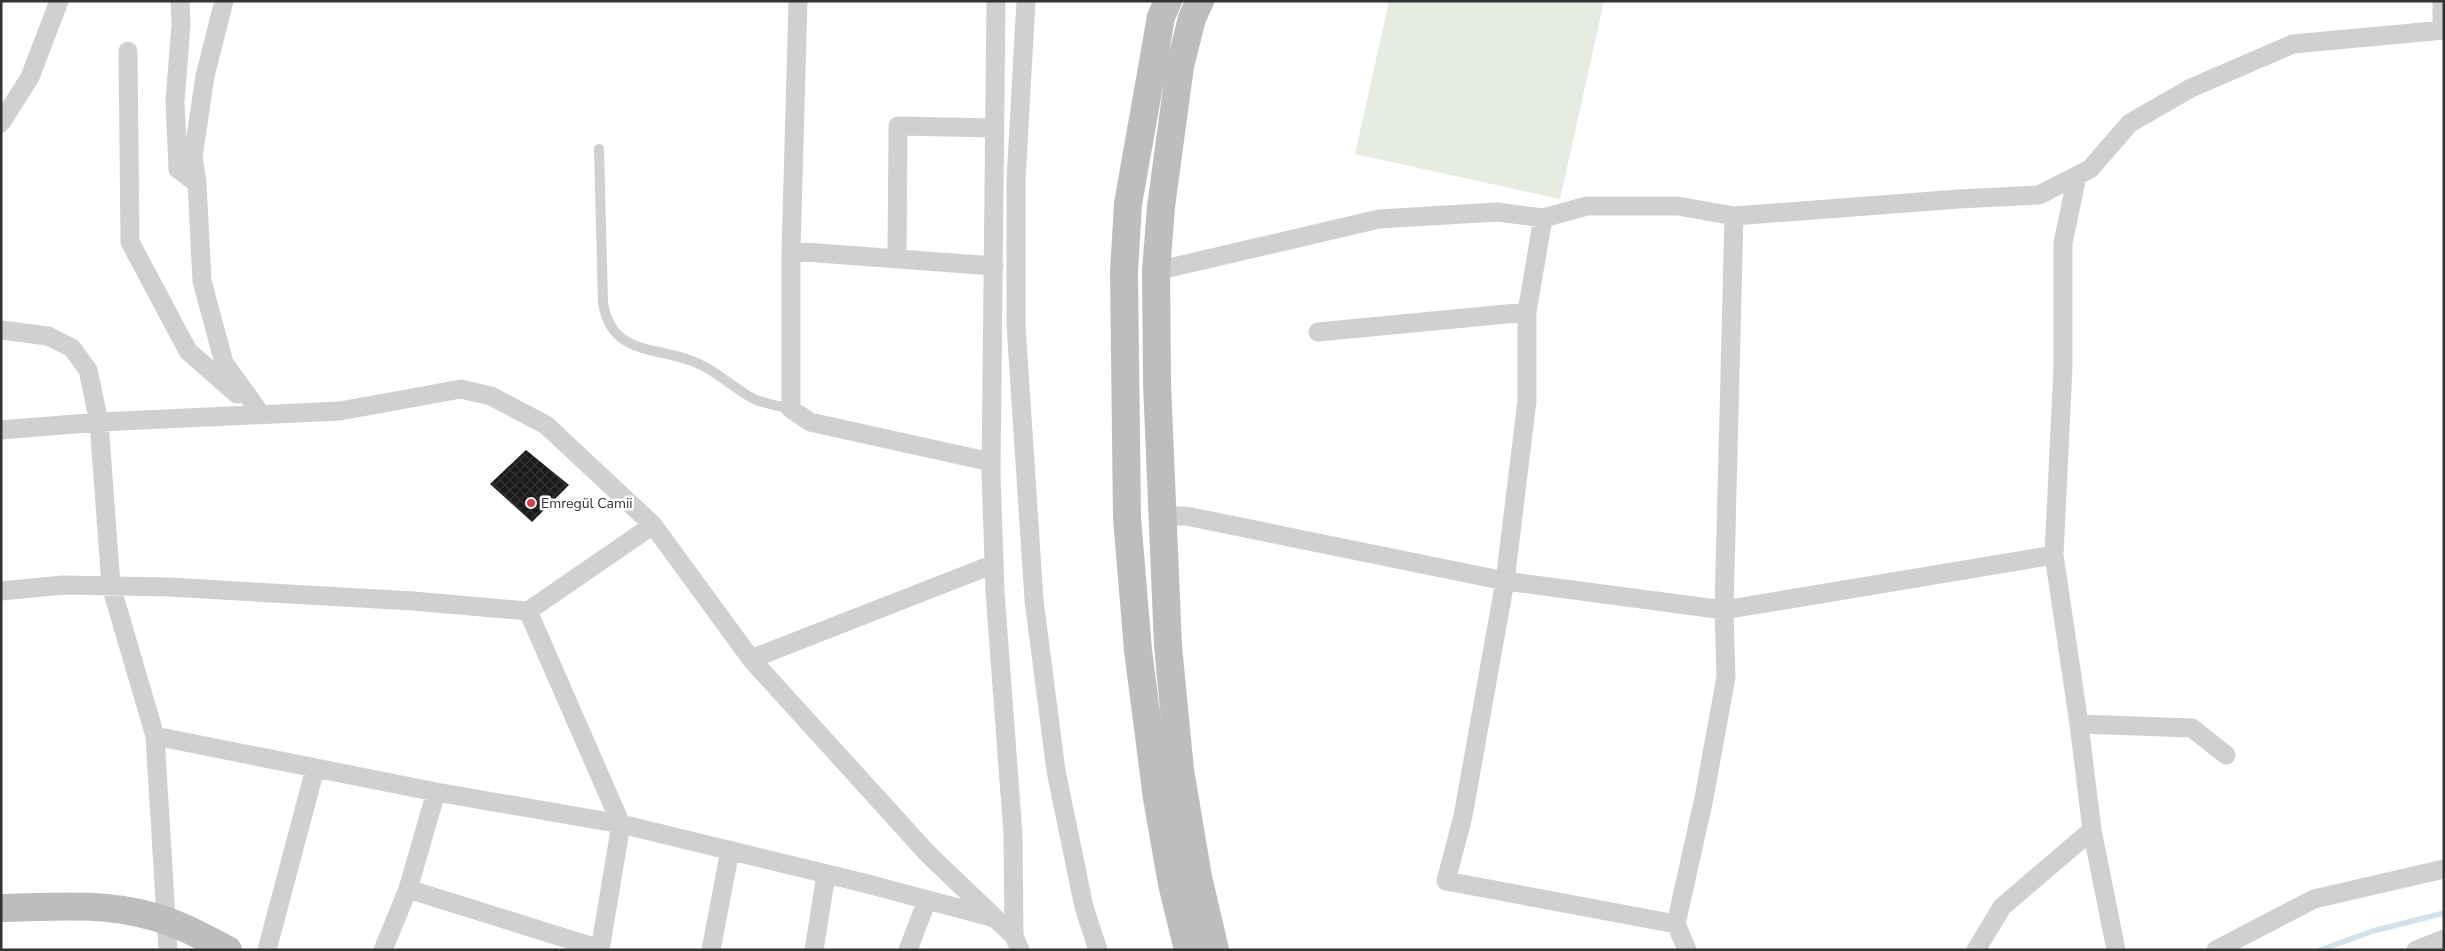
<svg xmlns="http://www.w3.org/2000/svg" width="2445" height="951" font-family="'Nunito Sans',sans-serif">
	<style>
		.park { fill: #e6ecdf }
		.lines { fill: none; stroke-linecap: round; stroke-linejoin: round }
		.stream { stroke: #cfe2ee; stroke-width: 5.5 }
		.building { fill: url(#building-cross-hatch) }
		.lane { stroke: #d0d0d0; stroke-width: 10 }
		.street { stroke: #d0d0d0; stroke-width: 19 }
		.secondary { stroke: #bdbdbd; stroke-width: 28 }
		.poi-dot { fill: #e63946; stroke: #fff; stroke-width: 2 }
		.labels { text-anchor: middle; stroke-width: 5; stroke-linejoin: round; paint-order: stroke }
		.poi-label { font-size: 14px; fill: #333; stroke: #fff; text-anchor: start }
	</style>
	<defs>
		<pattern id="building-cross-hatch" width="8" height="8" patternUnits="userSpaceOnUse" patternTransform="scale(1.25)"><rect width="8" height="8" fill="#1a1a1a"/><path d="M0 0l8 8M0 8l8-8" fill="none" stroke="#333"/></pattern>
	</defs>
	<rect width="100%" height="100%" fill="#fff"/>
	<path class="park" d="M1389 1H1604L1560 199 1355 154Z"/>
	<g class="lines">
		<path class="stream" d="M2320 950 2373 931 2444 913"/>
	</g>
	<path class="building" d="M526 450 569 485 532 522 490 484Z"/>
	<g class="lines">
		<path class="lane" d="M599 149 603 303C612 359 661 345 699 364 719 373 735 389 754 399 765 404 780 406 791 409"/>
		<path class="street" d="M180 1 181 25 175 101 178 169 197 183
			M224 1 205 76 193 157 197 183 202 281 224 363 261 414
			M798 1 791 251V409L810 422 991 462
			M996 1 991 473 995 592 1013 834 1014 936 1020 950
			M1026 1 1016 180V325L1034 600 1056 771 1084 907 1098 950
			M2442 1V30
			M128 51 130 242 188 351 237 394
			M1 123 30 77 59 1
			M2077 176 2063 243V367L2054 555 2079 724 2092 830 2116 950
			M1734 216 1724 610 2054 555
			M1543 218 1527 312V401L1505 581 1463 816 1446 881 1676 924 1687 950
			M791 251 994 266
			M897 259 898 126 995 128
			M1156 271 1379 219 1497 212 1543 218 1587 206H1678L1734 216 1959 199 2039 195 2090 169 2130 123 2191 88 2293 44 2444 30
			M1 330 48 336 72 348 88 370 99 422 111 586 155 736 436 792 621 824 864 883 995 918
			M1318 332 1527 312
			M1 430 99 422 340 411 461 389 491 396 546 425 653 525 751 659 928 854 1014 936
			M1162 516H1186L1505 581 1724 610 1726 677 1704 798 1676 924
			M1 591 63 585 168 587 413 601 528 611 621 824 600 950
			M528 611 653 525
			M751 659 994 564
			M2079 724 2192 728 2226 755
			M155 736 168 950
			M436 792 408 889 600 949
			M267 950 315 769
			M383 950 408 889
			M711 950 730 850
			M814 950 826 875
			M908 950 927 900
			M1976 950 2002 907 2092 830
			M2216 950 2314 899 2444 869
			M2416 950 2444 939"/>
		<path class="secondary" d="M1168 1 1161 17 1128 204 1124 272 1127 518 1138 650 1157 798 1172 884 1188 950
			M1200 1 1192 18 1180 66 1161 207 1156 271 1157 383 1168 646 1180 770 1198 877 1215 950
			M1 908C51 907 102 902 151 916 178 923 203 937 228 950"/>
	</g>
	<circle class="poi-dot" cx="531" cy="503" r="5"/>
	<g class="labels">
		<g class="poi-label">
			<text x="541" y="508">Emregül Camii</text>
		</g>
	</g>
	<rect width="2445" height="951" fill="none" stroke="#333333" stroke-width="5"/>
</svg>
